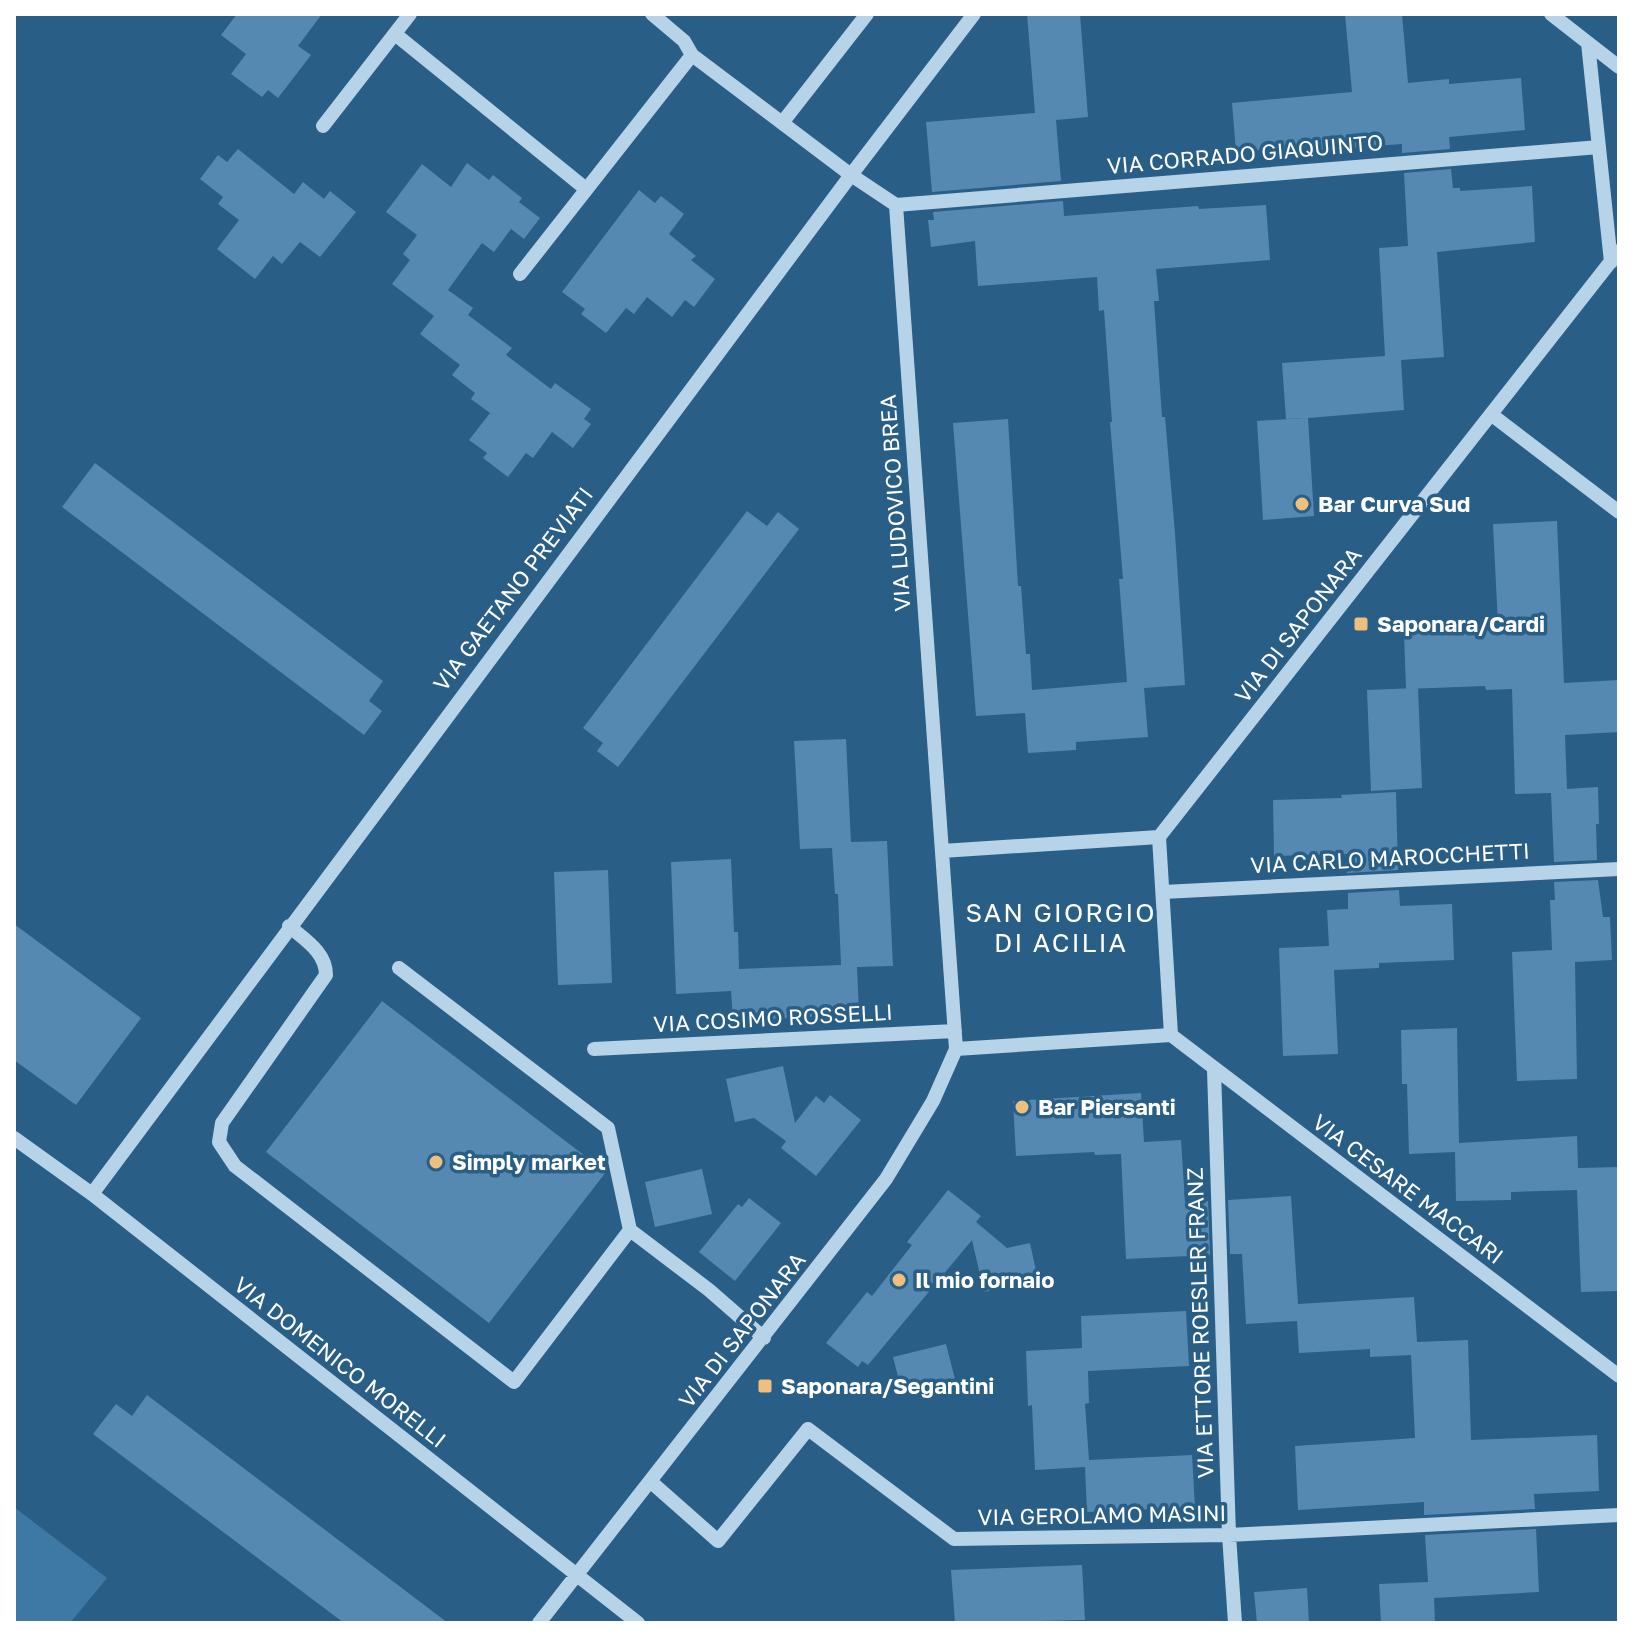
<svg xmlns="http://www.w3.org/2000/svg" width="1633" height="1637" font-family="'Golos Text',sans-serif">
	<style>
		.park { fill: #3e78a4 }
		.building { fill: #5689b1 }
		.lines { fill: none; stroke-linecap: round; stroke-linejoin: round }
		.minor { stroke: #b6d3e8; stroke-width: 14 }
		.poi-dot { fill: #efc07d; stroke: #295e87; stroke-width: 3 }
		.labels { text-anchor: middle; stroke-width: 7; stroke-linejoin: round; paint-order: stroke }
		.street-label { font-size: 22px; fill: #fff; stroke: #295e87 }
		.poi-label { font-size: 22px; font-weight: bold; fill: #fff; stroke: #295e87; text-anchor: start }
		.quarter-label { font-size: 26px; letter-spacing: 2px; fill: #fff; stroke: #295e87 }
	</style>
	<rect width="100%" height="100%" fill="#295e87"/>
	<path class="park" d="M14 1507 107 1578 70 1623H14Z"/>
	<path class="building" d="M237 14H322L298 46 311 55 278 98 268 90 262 97 231 74 246 54 221 35Z
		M1027 14H1080L1088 117 1056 120 1061 181 932 192 926 122 1035 113Z
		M1345 14H1402L1408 83 1449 79V84L1521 78 1525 130 1449 137 1450 149 1402 153V144L1309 151V146L1236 152 1232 103 1352 92Z
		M238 149 294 194 303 182 324 199 330 191 356 212 320 257 300 242 282 264 273 256 255 279 217 249 239 220 218 204 223 197 200 179 218 155 227 162Z
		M467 163 489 180 493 175 522 198 519 202 540 218 524 239 511 229 494 252 482 243 448 290 473 308 468 315 512 348 506 355 551 389 555 383 591 409 584 419 591 424 573 448 552 432 533 458 526 453 508 477 483 458 487 453 469 440 490 413 471 399 475 393 452 375 460 365 420 334 434 316 392 284 410 260 403 254 417 235 386 212 422 164 451 187Z
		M1451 169 1453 188H1460V191L1532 186 1535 242 1437 252 1444 357 1401 360 1404 410 1308 418 1314 516 1263 520 1257 421 1305 418 1286 419 1282 363 1385 356 1379 248 1408 246 1404 173Z
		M639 190 655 203 661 196 684 214 669 234 696 256 691 260 715 279 694 307 685 300 672 317 647 297 634 314 626 308 606 333 581 314 585 309 562 292Z
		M1063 201 1064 216 1198 206 1199 209 1266 205 1270 260 1156 269 1159 301H1154L1162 417H1165L1175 533 1185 685 1144 688 1148 737 1076 742V750L1028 753 1025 713 976 716 953 423 1008 419 1018 586H1021L1026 654H1030L1032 690 1127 682 1119 579H1123L1110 422H1112L1104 310 1099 311 1097 277 978 286 975 241 931 247 928 220H934L933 212Z
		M95 463 383 681 369 701 382 711 364 735 62 507Z
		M747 511 767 526 778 512 799 529 618 767 597 751 603 743 583 728Z
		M1557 521 1564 683 1619 680V732L1565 735 1567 789 1598 787 1599 824H1596L1597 860 1554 862 1551 793 1515 794 1512 689 1486 690 1485 686 1406 689 1404 633 1470 631V626L1498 625 1493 524Z
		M1418 688 1422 788 1371 791 1367 690Z
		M846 739 851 842 887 841 893 966 857 967 859 1014 733 1021 731 991 676 994 671 862 731 859 734 932H738L739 969 841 965 838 894H835L832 848 800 849 794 741Z
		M1396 792 1398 870 1347 873V854L1274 856 1273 800 1342 798 1341 795Z
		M608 870 612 983 558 985 554 872Z
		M1598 880 1603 917H1610L1612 960 1575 962 1577 1079 1517 1081 1512 952 1552 950 1550 900H1555L1554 882Z
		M1399 890 1400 906 1452 904 1454 960 1379 963V968L1334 970 1338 1054 1283 1056 1279 948 1329 946 1327 910 1348 909V893Z
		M14 924 141 1018 76 1105 14 1060Z
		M382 1001 606 1172 489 1323 266 1152Z
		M1457 1028 1459 1143 1577 1136 1578 1168 1619 1167V1291L1581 1292 1577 1190 1511 1192V1200L1456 1201 1455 1152 1409 1154 1407 1084H1402L1401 1030Z
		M783 1066 795 1123 816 1096 824 1103 830 1095 861 1120 816 1176 781 1148 786 1141 754 1118 735 1122 726 1079Z
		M1141 1093 1144 1142 1181 1140 1185 1202 1208 1201 1210 1255 1126 1259 1121 1154 1095 1155 1094 1152 1016 1156 1013 1101Z
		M702 1169 712 1214 655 1227 645 1182Z
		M948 1190 981 1216 976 1222 1007 1248 1030 1243 1038 1280 984 1292 972 1240 868 1365 862 1361 858 1367 826 1343 867 1292 872 1296 912 1245 907 1242Z
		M1291 1196 1298 1304 1414 1297 1417 1342 1468 1340 1471 1440 1597 1435 1599 1491 1534 1494 1535 1509 1424 1515V1502L1298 1510 1295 1446 1415 1438 1411 1355 1370 1357V1349L1299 1353 1297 1321 1246 1324 1242 1254H1230L1228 1200Z
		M749 1198 781 1223 735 1281 699 1252 738 1204 742 1207Z
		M1186 1311 1189 1366 1088 1371 1089 1403 1085 1404 1089 1460 1192 1455 1195 1507 1087 1512 1085 1467 1035 1470 1032 1405 1028 1406 1026 1351 1082 1348 1081 1316Z
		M946 1344 956 1383 903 1396 893 1357Z
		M147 1395 448 1623H344L93 1434 116 1404 132 1416Z
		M1536 1529 1539 1592 1434 1598 1435 1623H1381L1379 1584 1428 1582 1425 1535Z
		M1082 1565 1085 1620 955 1623 951 1570Z
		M1307 1588 1309 1623H1257L1254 1592Z"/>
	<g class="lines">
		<path class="minor" d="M652 14 684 41 692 55 851 175 896 205
			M1551 14 1619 67
			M395 34 586 189
			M1588 43 1611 262
			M782 123 867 14
			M323 126 410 14
			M896 205 1599 147
			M520 274 692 55
			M1492 415 1619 512
			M1159 837 1619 251
			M942 851 1159 837
			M1163 892 1619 869
			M289 926C305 940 326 952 326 975L222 1123 219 1142 235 1166 514 1382 630 1230 709 1290 764 1338
			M399 968 608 1128 630 1230
			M1171 1035 1619 1376
			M594 1049 955 1031
			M956 1049 1171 1035 1159 837
			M1214 1070 1229 1535 1235 1623
			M14 1138 92 1194 638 1623
			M92 1194 851 175 974 14
			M650 1481 718 1541 808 1429 954 1539 1229 1535 1619 1515
			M539 1623 886 1179 933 1101 956 1049 896 205"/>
	</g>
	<g class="poi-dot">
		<circle cx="1302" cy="504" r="8"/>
		<rect x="1353" y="616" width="16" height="16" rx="4"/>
		<circle cx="1022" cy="1107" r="8"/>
		<circle cx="436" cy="1162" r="8"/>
		<circle cx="899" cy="1280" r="8"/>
		<rect x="757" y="1378" width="16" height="16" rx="4"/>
	</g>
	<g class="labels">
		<g class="street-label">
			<text transform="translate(1245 154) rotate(-5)" y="8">VIA CORRADO GIAQUINTO</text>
			<text transform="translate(895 503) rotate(-94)" y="8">VIA LUDOVICO BREA</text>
			<text transform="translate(513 589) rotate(-53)" y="8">VIA GAETANO PREVIATI</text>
			<text transform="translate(1298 625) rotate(-52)" y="8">VIA DI SAPONARA</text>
			<text transform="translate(1390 858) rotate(-3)" y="8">VIA CARLO MAROCCHETTI</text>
			<text transform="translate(773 1018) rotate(-3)" y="8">VIA COSIMO ROSSELLI</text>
			<text transform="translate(1408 1189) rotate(37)" y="8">VIA CESARE MACCARI</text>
			<text transform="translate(1200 1323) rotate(-92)" y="8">VIA ETTORE ROESLER FRANZ</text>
			<text transform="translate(742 1330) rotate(-52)" y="8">VIA DI SAPONARA</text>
			<text transform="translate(340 1362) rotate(38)" y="8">VIA DOMENICO MORELLI</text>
			<text transform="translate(1102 1515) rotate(-1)" y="8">VIA GEROLAMO MASINI</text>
		</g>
		<g class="poi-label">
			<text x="1318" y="512">Bar Curva Sud</text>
			<text x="1377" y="632">Saponara/Cardi</text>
			<text x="1038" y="1115">Bar Piersanti</text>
			<text x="452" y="1170">Simply market</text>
			<text x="915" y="1288">Il mio fornaio</text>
			<text x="781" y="1394">Saponara/Segantini</text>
		</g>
		<g class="quarter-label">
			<text x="1061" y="922">SAN GIORGIO<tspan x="1061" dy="30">DI ACILIA</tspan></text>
		</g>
	</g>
	<rect width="1633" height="1637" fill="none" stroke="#ffffff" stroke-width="32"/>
</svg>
